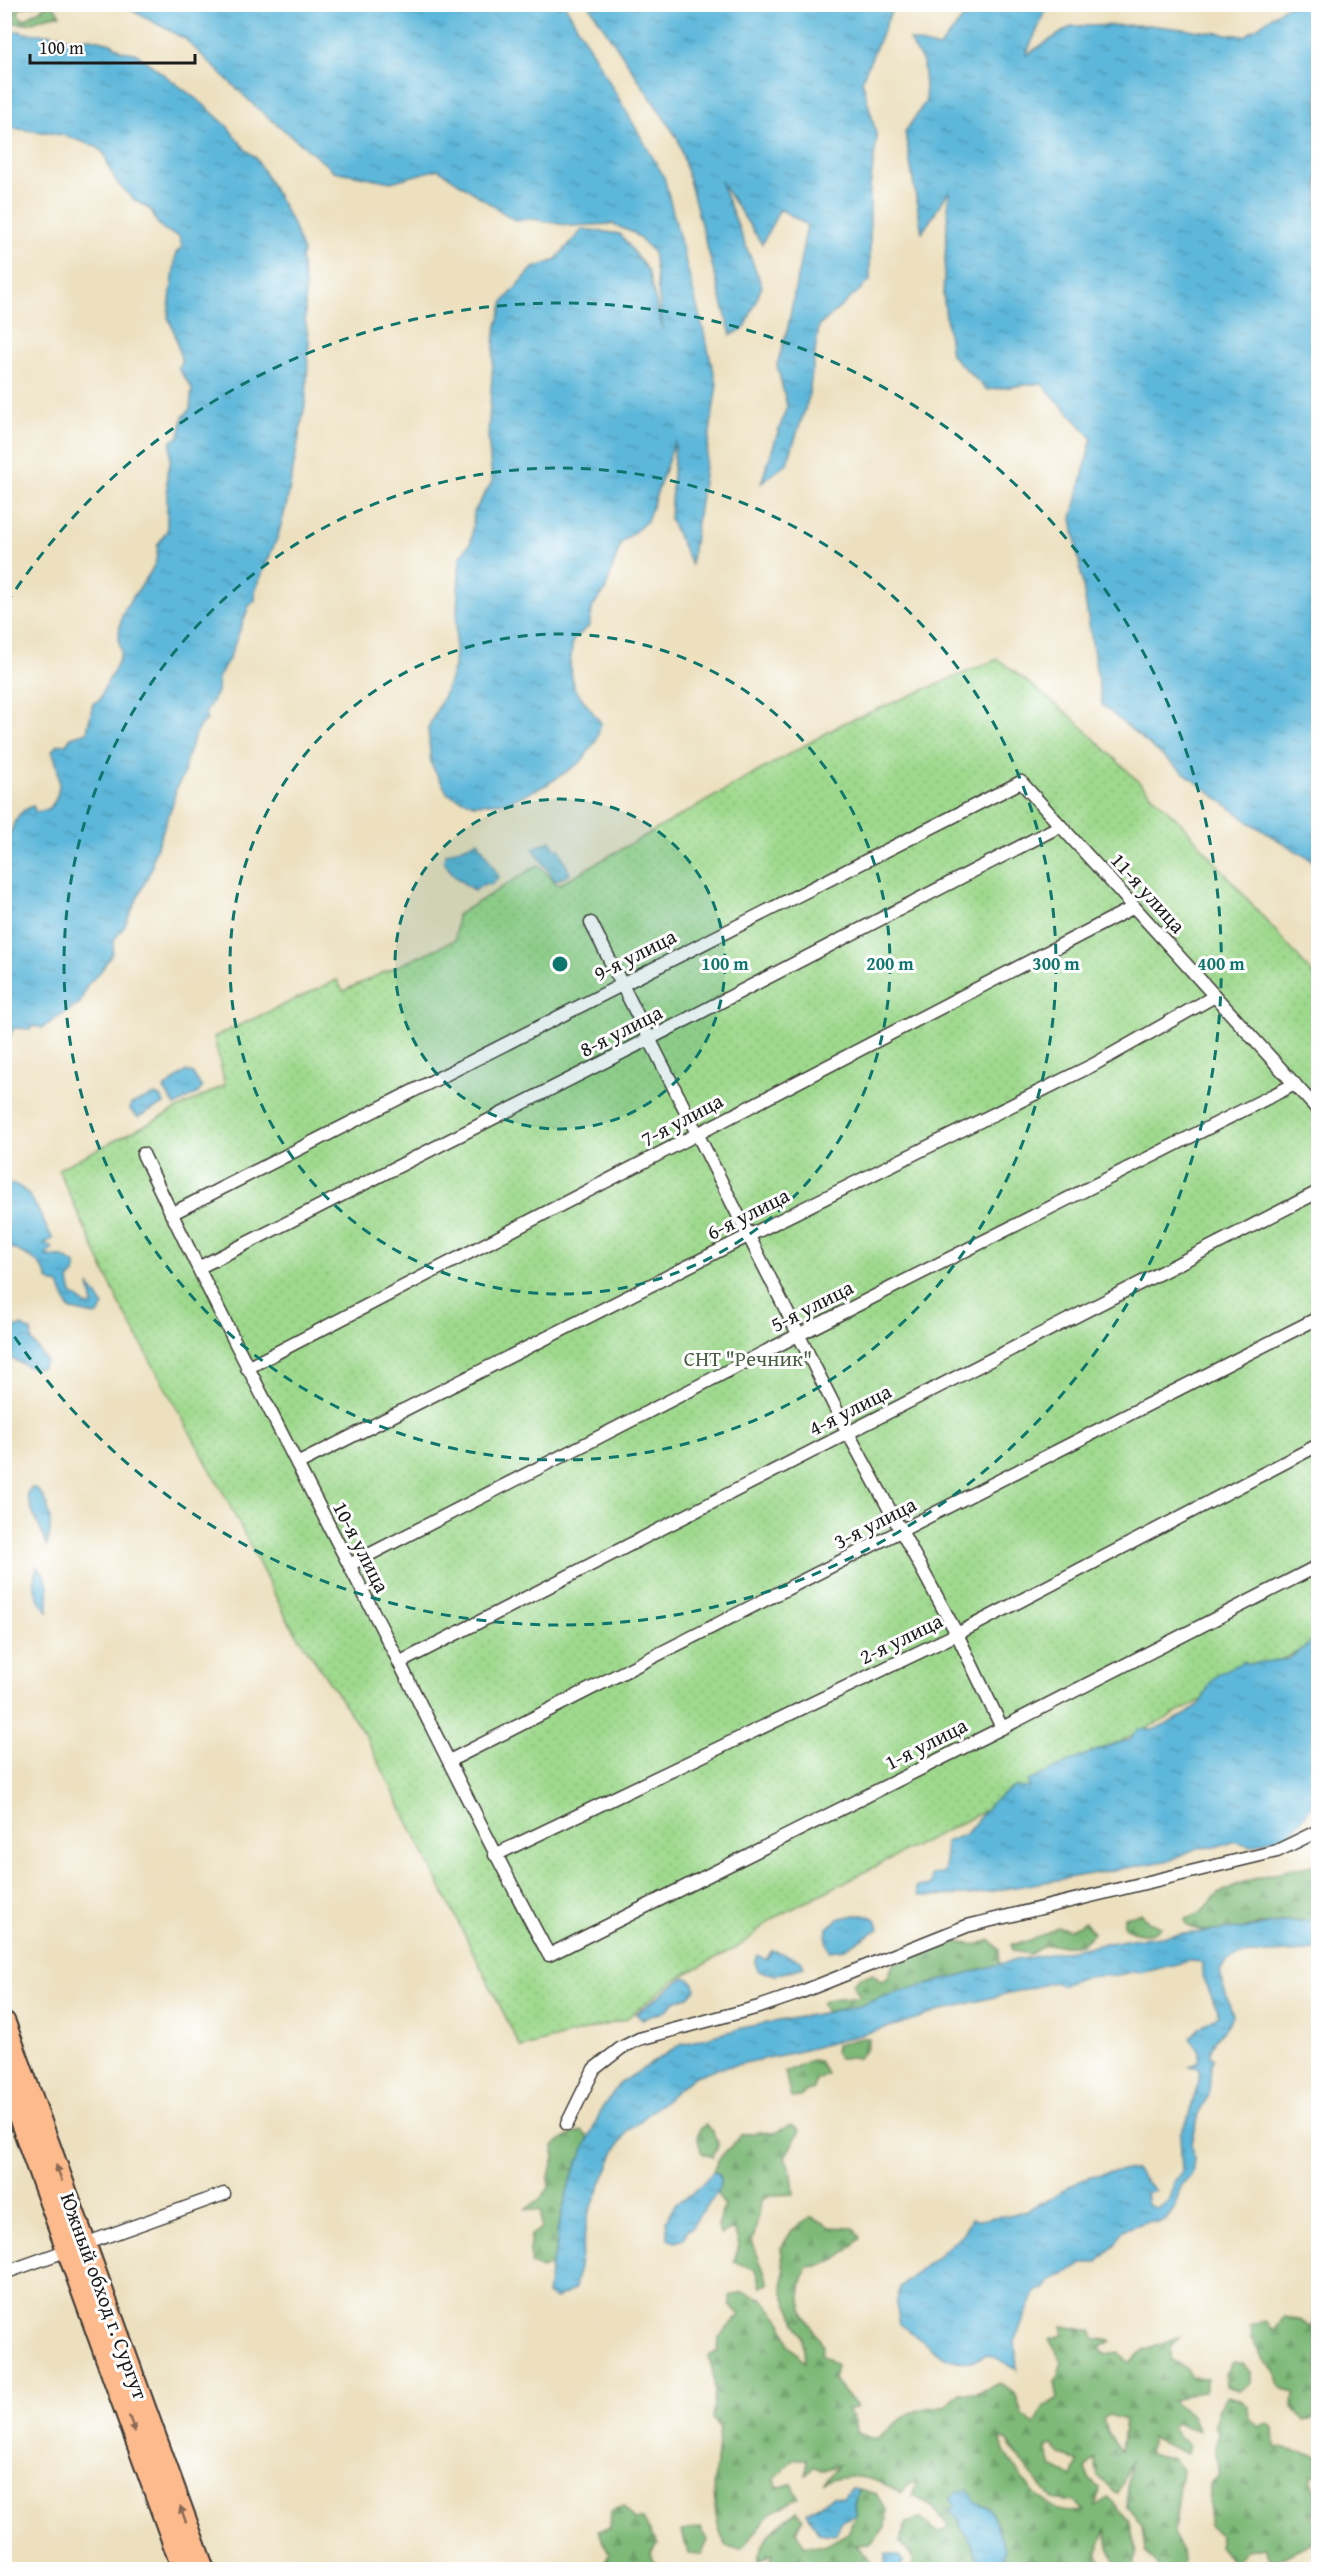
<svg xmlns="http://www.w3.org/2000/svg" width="1323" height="2574" font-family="'Gentium Book Plus',serif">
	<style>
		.forest { fill: url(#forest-firs); stroke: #4d6a4a; stroke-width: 1.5; fill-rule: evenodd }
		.garden { fill: url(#garden-dots); stroke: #5d7a54; stroke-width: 1.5 }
		.water { fill: url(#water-ripples); stroke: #3c6a7b; stroke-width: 1.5 }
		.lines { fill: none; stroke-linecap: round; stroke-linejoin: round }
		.street-casing { stroke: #3b3934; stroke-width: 15 }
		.highway-casing { stroke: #3b3934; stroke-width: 26 }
		.street { stroke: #fff; stroke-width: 12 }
		.highway { stroke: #fcba8d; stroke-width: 22 }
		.oneway { fill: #8c6b54 }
		.ring { fill: none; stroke: #0f766e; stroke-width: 3; stroke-dasharray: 10 8 }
		.labels { text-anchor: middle; stroke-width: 6; stroke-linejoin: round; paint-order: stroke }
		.street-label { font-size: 21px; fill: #1c1c1c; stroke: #fff }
		.park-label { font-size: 21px; fill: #4a5e44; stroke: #fff }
		.centre { fill: #0f766e; stroke: #fff; stroke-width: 3 }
		.ring-label { font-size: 18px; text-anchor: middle; font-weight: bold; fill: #0f766e; stroke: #fff; stroke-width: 6; stroke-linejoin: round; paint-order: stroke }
	</style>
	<defs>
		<pattern id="forest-firs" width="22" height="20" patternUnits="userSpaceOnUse" patternTransform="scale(1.5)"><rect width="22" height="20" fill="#7eb978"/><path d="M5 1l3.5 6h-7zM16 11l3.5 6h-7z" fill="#6c9e67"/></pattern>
		<pattern id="garden-dots" width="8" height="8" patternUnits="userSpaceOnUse" patternTransform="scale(1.5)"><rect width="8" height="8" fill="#9ed98d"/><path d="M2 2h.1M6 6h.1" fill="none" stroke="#88ba79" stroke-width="1.8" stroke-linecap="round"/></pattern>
		<pattern id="water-ripples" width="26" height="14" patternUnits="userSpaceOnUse" patternTransform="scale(1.5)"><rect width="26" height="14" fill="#5db7da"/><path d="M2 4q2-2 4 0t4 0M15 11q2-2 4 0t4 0" fill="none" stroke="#4c94b0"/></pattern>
	</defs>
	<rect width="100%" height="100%" fill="#fff"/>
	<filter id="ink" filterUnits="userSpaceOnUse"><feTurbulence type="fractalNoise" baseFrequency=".0167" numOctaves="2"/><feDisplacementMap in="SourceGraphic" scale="12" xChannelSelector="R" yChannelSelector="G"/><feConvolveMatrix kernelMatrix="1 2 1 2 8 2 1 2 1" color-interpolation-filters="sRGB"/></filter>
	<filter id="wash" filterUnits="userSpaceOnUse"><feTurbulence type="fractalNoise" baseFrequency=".008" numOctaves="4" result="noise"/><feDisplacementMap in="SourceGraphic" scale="24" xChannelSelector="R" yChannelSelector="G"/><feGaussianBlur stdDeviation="1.35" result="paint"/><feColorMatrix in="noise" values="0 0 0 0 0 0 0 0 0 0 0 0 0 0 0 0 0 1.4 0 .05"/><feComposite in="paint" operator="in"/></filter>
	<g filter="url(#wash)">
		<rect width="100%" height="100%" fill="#ece0bf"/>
		<path class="forest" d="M4 5H39L22 7 17 13 24 20 47 5H53L60 15C40 15 35 27 14 23L8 14H5Z
			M1318 1864V1920C1303 1921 1286 1920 1271 1923 1245 1927 1212 1938 1188 1926L1185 1919C1211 1912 1206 1901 1222 1892 1246 1878 1291 1869 1318 1864Z
			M1141 1913 1148 1922 1161 1927C1151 1937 1135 1933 1124 1927V1917Z
			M1085 1922 1093 1933 1081 1945H1045L1030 1954 1013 1951 1011 1944C1024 1944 1046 1934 1058 1927L1070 1929Z
			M991 1940 999 1950 1000 1964 882 1997 860 2006 826 2012 821 2003C834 1995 846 2000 860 1996L852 1984 860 1977 873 1974 881 1982 888 1978 893 1964C912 1957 930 1946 950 1943 968 1940 968 1950 991 1940Z
			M862 2038 869 2039 866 2050 858 2058H838L835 2052 836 2045Z
			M811 2060 819 2061 827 2074 816 2079 814 2089 804 2092 801 2097 791 2098 785 2072Z
			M705 2125 713 2131 718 2146 713 2157 702 2153C698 2142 694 2132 705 2125Z
			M791 2125 800 2130 785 2157 792 2174 794 2194 774 2195 763 2199C757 2213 758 2226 752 2241L769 2284 761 2286 756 2269 734 2262 739 2245 734 2229 720 2235 718 2227 724 2205 717 2194 719 2174 713 2172 718 2160 741 2135 758 2132 774 2133Z
			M582 2131 589 2138 571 2178 557 2232V2245L551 2265 542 2269 531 2264 529 2252 531 2235 541 2229V2211L526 2209 541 2198 549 2188C546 2170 557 2164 554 2146L570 2135Z
			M812 2217 831 2227 854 2228 860 2238C845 2255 831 2266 808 2267 791 2299 806 2318 823 2345L821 2355 837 2365 834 2380 857 2407 847 2410 855 2423 856 2432 875 2440C898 2421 913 2405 944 2407L960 2392 976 2393 1000 2383 1016 2395 1022 2415 1035 2424 1044 2407 1058 2398 1055 2383 1062 2362 1049 2339 1063 2335 1062 2326 1091 2331 1094 2338 1111 2341 1099 2348 1105 2354 1118 2352 1130 2363 1143 2350 1181 2336 1171 2347V2360L1187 2368 1190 2377 1207 2378 1204 2392 1188 2394 1172 2401 1190 2414 1199 2431 1177 2423 1172 2427 1178 2437 1189 2445 1187 2454 1151 2438 1148 2453 1173 2459 1182 2470 1174 2533 1183 2561 1181 2569H1162L1145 2552 1142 2525 1127 2507 1128 2483 1132 2460 1118 2494 1098 2477 1095 2459 1085 2468 1089 2479 1099 2488 1096 2507 1108 2496 1130 2522 1136 2554 1134 2569H1118L1110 2551 1106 2530 1097 2552 1101 2562 1110 2569H1010L1003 2556 1005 2548C998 2535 997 2521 989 2508L975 2503 960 2520V2527L973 2545 981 2569H911L914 2559 901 2542 906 2523 921 2519 939 2533 949 2526 931 2505 913 2496 916 2482 908 2483 902 2493C874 2477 855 2472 824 2482L838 2465 820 2471 814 2466 806 2475V2458H795L775 2479 777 2488 791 2484 798 2498 770 2514 742 2549 726 2547C708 2512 715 2466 720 2428L712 2419C716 2396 716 2377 708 2356L718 2352 719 2337 740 2315 731 2306 730 2296 742 2292 762 2298 782 2322 789 2345 805 2362 803 2338 783 2293 784 2272 781 2248 792 2230ZM1109 2415 1125 2420 1121 2451 1107 2432 1103 2419ZM999 2438 1008 2441 1023 2464 1052 2499 1075 2502 1085 2511C1073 2512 1059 2513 1049 2505 1027 2490 1010 2462 999 2438ZM1052 2445 1060 2454 1078 2462 1072 2477 1052 2467 1046 2447Z
			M1318 2302V2415L1314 2419 1304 2421 1293 2407 1294 2393 1279 2386 1275 2371 1264 2360 1251 2338 1250 2326 1265 2322 1274 2330 1284 2317 1299 2319 1311 2328 1315 2318V2305Z
			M1233 2363H1243L1250 2372V2383L1239 2391 1226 2386 1225 2375Z
			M1227 2396 1239 2399 1248 2406 1249 2418 1258 2427 1267 2423 1274 2428 1275 2447 1318 2456V2475H1311V2483L1318 2491V2509L1312 2516 1318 2522V2539L1272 2562 1265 2547 1246 2550 1234 2564 1219 2546 1221 2535 1209 2526 1210 2483 1219 2475 1215 2446 1219 2433 1214 2426 1219 2408Z
			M859 2489 876 2494 886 2510 885 2528 870 2544 856 2545 871 2561 867 2569H842L846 2566 828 2567 825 2569H773L770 2565 773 2555 758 2562C759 2538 780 2525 797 2511L804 2518 796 2531 804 2545 824 2546 847 2533 856 2515 855 2505Z
			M623 2506 635 2519H643L657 2545 651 2553 656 2569 602 2568 609 2553 598 2530 610 2528 611 2511Z
			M701 2528 708 2540 702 2554 688 2553 682 2531Z"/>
		<path class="garden" d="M998 659 1072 717 1182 824 1318 980V1641L772 1919 743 1944 676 1979 626 2019 521 2048 366 1737 287 1619 225 1496 120 1305 58 1169 225 1085 214 1037 337 980 343 991 455 940 457 915 538 865 558 885 844 723Z"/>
		<path class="water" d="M122 5H565L664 177 717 384 691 564 670 519 675 441 647 521 621 543 605 591 593 606 589 626 573 640 570 665 574 688 601 723 596 741 581 762 546 785 508 802 474 804 448 794 431 764 428 728 446 691 454 666 460 557 471 542 474 512 492 482 488 435 495 333 504 301 533 268 554 261 583 229 620 234 648 271 663 330 653 252 634 233 612 224 572 226 532 219 514 220 438 169 391 182 334 171 257 108 185 39Z
			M589 5H894L862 80 877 137 870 187V281L819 326 808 400 787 463 761 483 787 406 777 365 788 327 807 225 780 209 762 244 720 181 762 286 745 328 731 335 678 139Z
			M985 5H1048L1026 55 1072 26 1148 25 1245 36 1288 5H1318V864L1250 823 1170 762 1102 705 1072 518 1092 438 1041 383 987 390 951 355 943 294 949 191 922 233 905 132 926 101 923 62 909 40 939 48 963 18Z
			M19 31 24 33 59 35 70 40 91 38 111 43 122 51 135 53 203 104 227 126 245 149 256 158 292 222 303 252 301 258 305 286V319L309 341 306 399 286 507 278 536 255 591V601L249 606 229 659 218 678 217 692 205 714 207 720 200 725 193 740 186 760 184 774 176 788 173 803 153 857 152 867 124 927 114 940 113 952 101 971 87 985 80 1003 42 1028 35 1026 30 1029 14 1028 10 1036 4 1035 5 844C14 830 12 813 33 806L36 812C66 810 61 770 52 751L57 745 66 744 71 737 87 732 93 703 100 700C104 683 117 671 121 653 121 649 119 644 119 639 119 630 121 616 126 607 136 589 161 568 157 546L167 531V472L170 465 171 442 179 436 183 417 190 409 192 388 178 368 182 364 175 334 168 317 176 253 182 247 179 236C165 232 156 226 152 211L133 199 118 184 109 168 105 155 97 147 63 135 5 127V33Z
			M478 841 499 877 491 885 484 884 474 891 454 876 444 862 445 854Z
			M551 841 555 848H559L570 874 555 881 533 848Z
			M186 1071 193 1074 202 1088 198 1093 175 1106 164 1089Z
			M155 1095 162 1098 164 1104 138 1117 130 1110 131 1104Z
			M13 1184C34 1190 41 1221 53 1239L45 1243 52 1248 46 1256 63 1257 75 1264 76 1271 69 1281 72 1294 88 1306H93L89 1285 104 1306 97 1316 69 1309 59 1285 49 1281C38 1254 26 1258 5 1244V1187Z
			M21 1326 31 1331 32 1341 46 1361 41 1368 29 1367 8 1357 5 1350V1335L10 1329Z
			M31 1488H35C52 1503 53 1524 47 1546 41 1527 30 1513 27 1493Z
			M37 1567C52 1577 48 1597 48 1612 36 1599 31 1586 37 1567Z
			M1313 1641H1318V1798L1291 1833 1252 1846 1233 1841 1216 1847 1197 1848 1171 1860 970 1895 918 1896 916 1887 931 1885 932 1875 944 1872C947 1861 944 1853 945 1842L966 1834 991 1803 1014 1787 1029 1788 1028 1781C1061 1767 1096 1747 1130 1740L1138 1729 1153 1730 1185 1715 1201 1703 1210 1683 1217 1674 1245 1661 1247 1664 1288 1659Z
			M855 1915H869L877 1921 879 1929 845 1949 830 1951 826 1940 827 1928 838 1919Z
			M1318 1920V1950L1240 1955 1227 1961 1221 1969 1220 1977 1233 2015C1227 2031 1213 2036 1210 2054L1214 2058 1211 2065 1209 2094 1200 2110 1192 2143 1194 2160 1192 2174 1182 2184 1174 2209 1165 2221 1157 2223 1149 2221 1123 2230 1114 2246 1097 2263H1084C1071 2275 1055 2272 1045 2289L1036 2291 1015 2340 1017 2370 997 2358 986 2355C951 2376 927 2342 900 2324L896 2305 900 2287 962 2235 971 2219C981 2222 985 2218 994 2217 1014 2216 1034 2208 1052 2198 1059 2194 1064 2188 1071 2185 1091 2175 1113 2170 1135 2170L1155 2191 1146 2194 1148 2205 1158 2209 1169 2200 1174 2182 1182 2171 1180 2134 1187 2121 1199 2081V2068L1189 2066 1199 2062 1200 2051 1190 2038 1200 2027 1219 2015 1202 1973V1962L1189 1961 1140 1973 1135 1971 1118 1975 1084 1977 1061 1985 1054 1982 946 2009 900 2024 805 2050 712 2070 693 2077 628 2131 615 2151 588 2215 575 2289 556 2299 547 2294 551 2265 557 2245V2232L571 2178 602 2108 619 2084 680 2045 746 2027 860 2006 882 1997 1011 1961 1131 1939 1257 1927 1271 1923Z
			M772 1950 801 1960 804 1967 776 1975 758 1971 755 1962 758 1955 766 1960Z
			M686 1977 693 1982 696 1989 689 1997 676 2000 666 2011 642 2019 636 2014 681 1979Z
			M713 2172 719 2174C725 2197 699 2207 693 2227L687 2230 684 2239 675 2242 668 2239 666 2220 677 2202 692 2194Z
			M852 2488 859 2489 855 2505 856 2515 842 2521 836 2534 818 2532 807 2512 833 2496 843 2498Z
			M968 2490 975 2503 989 2508C997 2521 998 2535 1005 2548L1003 2556 1010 2569H981L973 2545 960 2527V2520L949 2510 955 2507 951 2497 957 2491Z
			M885 2554 899 2555 903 2561 900 2569H885Z"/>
	</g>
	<g filter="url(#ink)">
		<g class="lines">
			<g class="street-casing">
				<path id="street" d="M591 923 848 1433 957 1634 1002 1728
					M143 1154C224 1325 312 1492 398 1660 448 1759 496 1858 549 1955L1002 1728 1318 1566
					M171 1214 1021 782 1318 1110
					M198 1268 649 1039 1060 826
					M247 1368 1134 907
					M297 1464 748 1236 1093 1065 1215 996
					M349 1565 798 1335 1295 1084
					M399 1663 1318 1192
					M449 1761 1318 1318
					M495 1855 957 1634 1318 1445
					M567 2124 594 2069 621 2048 639 2039 759 2007 794 1995 967 1926 1277 1851 1318 1831
					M4 2273 224 2194"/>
			</g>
			<g class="highway-casing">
				<path id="highway" d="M4 2023 203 2570
					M4 2073 184 2570"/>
			</g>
			<use href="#street" class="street"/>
			<use href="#highway" class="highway"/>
		</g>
		<defs><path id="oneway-solid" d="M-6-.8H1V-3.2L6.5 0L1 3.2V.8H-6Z" transform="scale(1.5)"/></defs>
		<g class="oneway">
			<use href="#oneway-solid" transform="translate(59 2173) rotate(-110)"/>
			<use href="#oneway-solid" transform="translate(132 2424) rotate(70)"/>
			<use href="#oneway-solid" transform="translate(183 2514) rotate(-110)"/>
		</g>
	</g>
	<circle cx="560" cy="964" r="165" fill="#0f766e" fill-opacity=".12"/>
	<g class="ring">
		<circle cx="560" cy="964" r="165"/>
		<circle cx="560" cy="964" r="330"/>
		<circle cx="560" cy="964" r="496"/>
		<path d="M6 604A661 661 0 1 1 6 1324"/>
	</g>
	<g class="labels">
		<g class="street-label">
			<text transform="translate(1148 893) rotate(48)" y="7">11-я улица</text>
			<text transform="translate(635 955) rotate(-27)" y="7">9-я улица</text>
			<text transform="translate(621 1031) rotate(-27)" y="7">8-я улица</text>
			<text transform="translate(682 1120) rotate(-28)" y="7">7-я улица</text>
			<text transform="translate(748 1214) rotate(-27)" y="7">6-я улица</text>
			<text transform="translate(812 1306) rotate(-27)" y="7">5-я улица</text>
			<text transform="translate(850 1410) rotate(-27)" y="7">4-я улица</text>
			<text transform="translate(875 1523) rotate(-27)" y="7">3-я улица</text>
			<text transform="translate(361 1547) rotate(63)" y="7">10-я улица</text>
			<text transform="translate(901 1639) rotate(-26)" y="7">2-я улица</text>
			<text transform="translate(926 1744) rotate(-27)" y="7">1-я улица</text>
			<text transform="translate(104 2296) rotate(70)" y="7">Южный обход г. Сургут</text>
		</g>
		<g class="park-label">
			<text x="748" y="1366">СНТ "Речник"</text>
		</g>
	</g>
	<circle cx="560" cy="964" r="9" class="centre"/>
	<g class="ring-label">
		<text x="725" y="970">100 m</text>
		<text x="890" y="970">200 m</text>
		<text x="1056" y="970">300 m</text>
		<text x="1221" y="970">400 m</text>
	</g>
	<rect width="1323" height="2574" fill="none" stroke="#fff" stroke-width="24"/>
	<path d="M30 54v9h165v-9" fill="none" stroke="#1c1c1c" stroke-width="3"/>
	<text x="39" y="54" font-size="18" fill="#1c1c1c" stroke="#ffffff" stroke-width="4.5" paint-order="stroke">100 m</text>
</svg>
